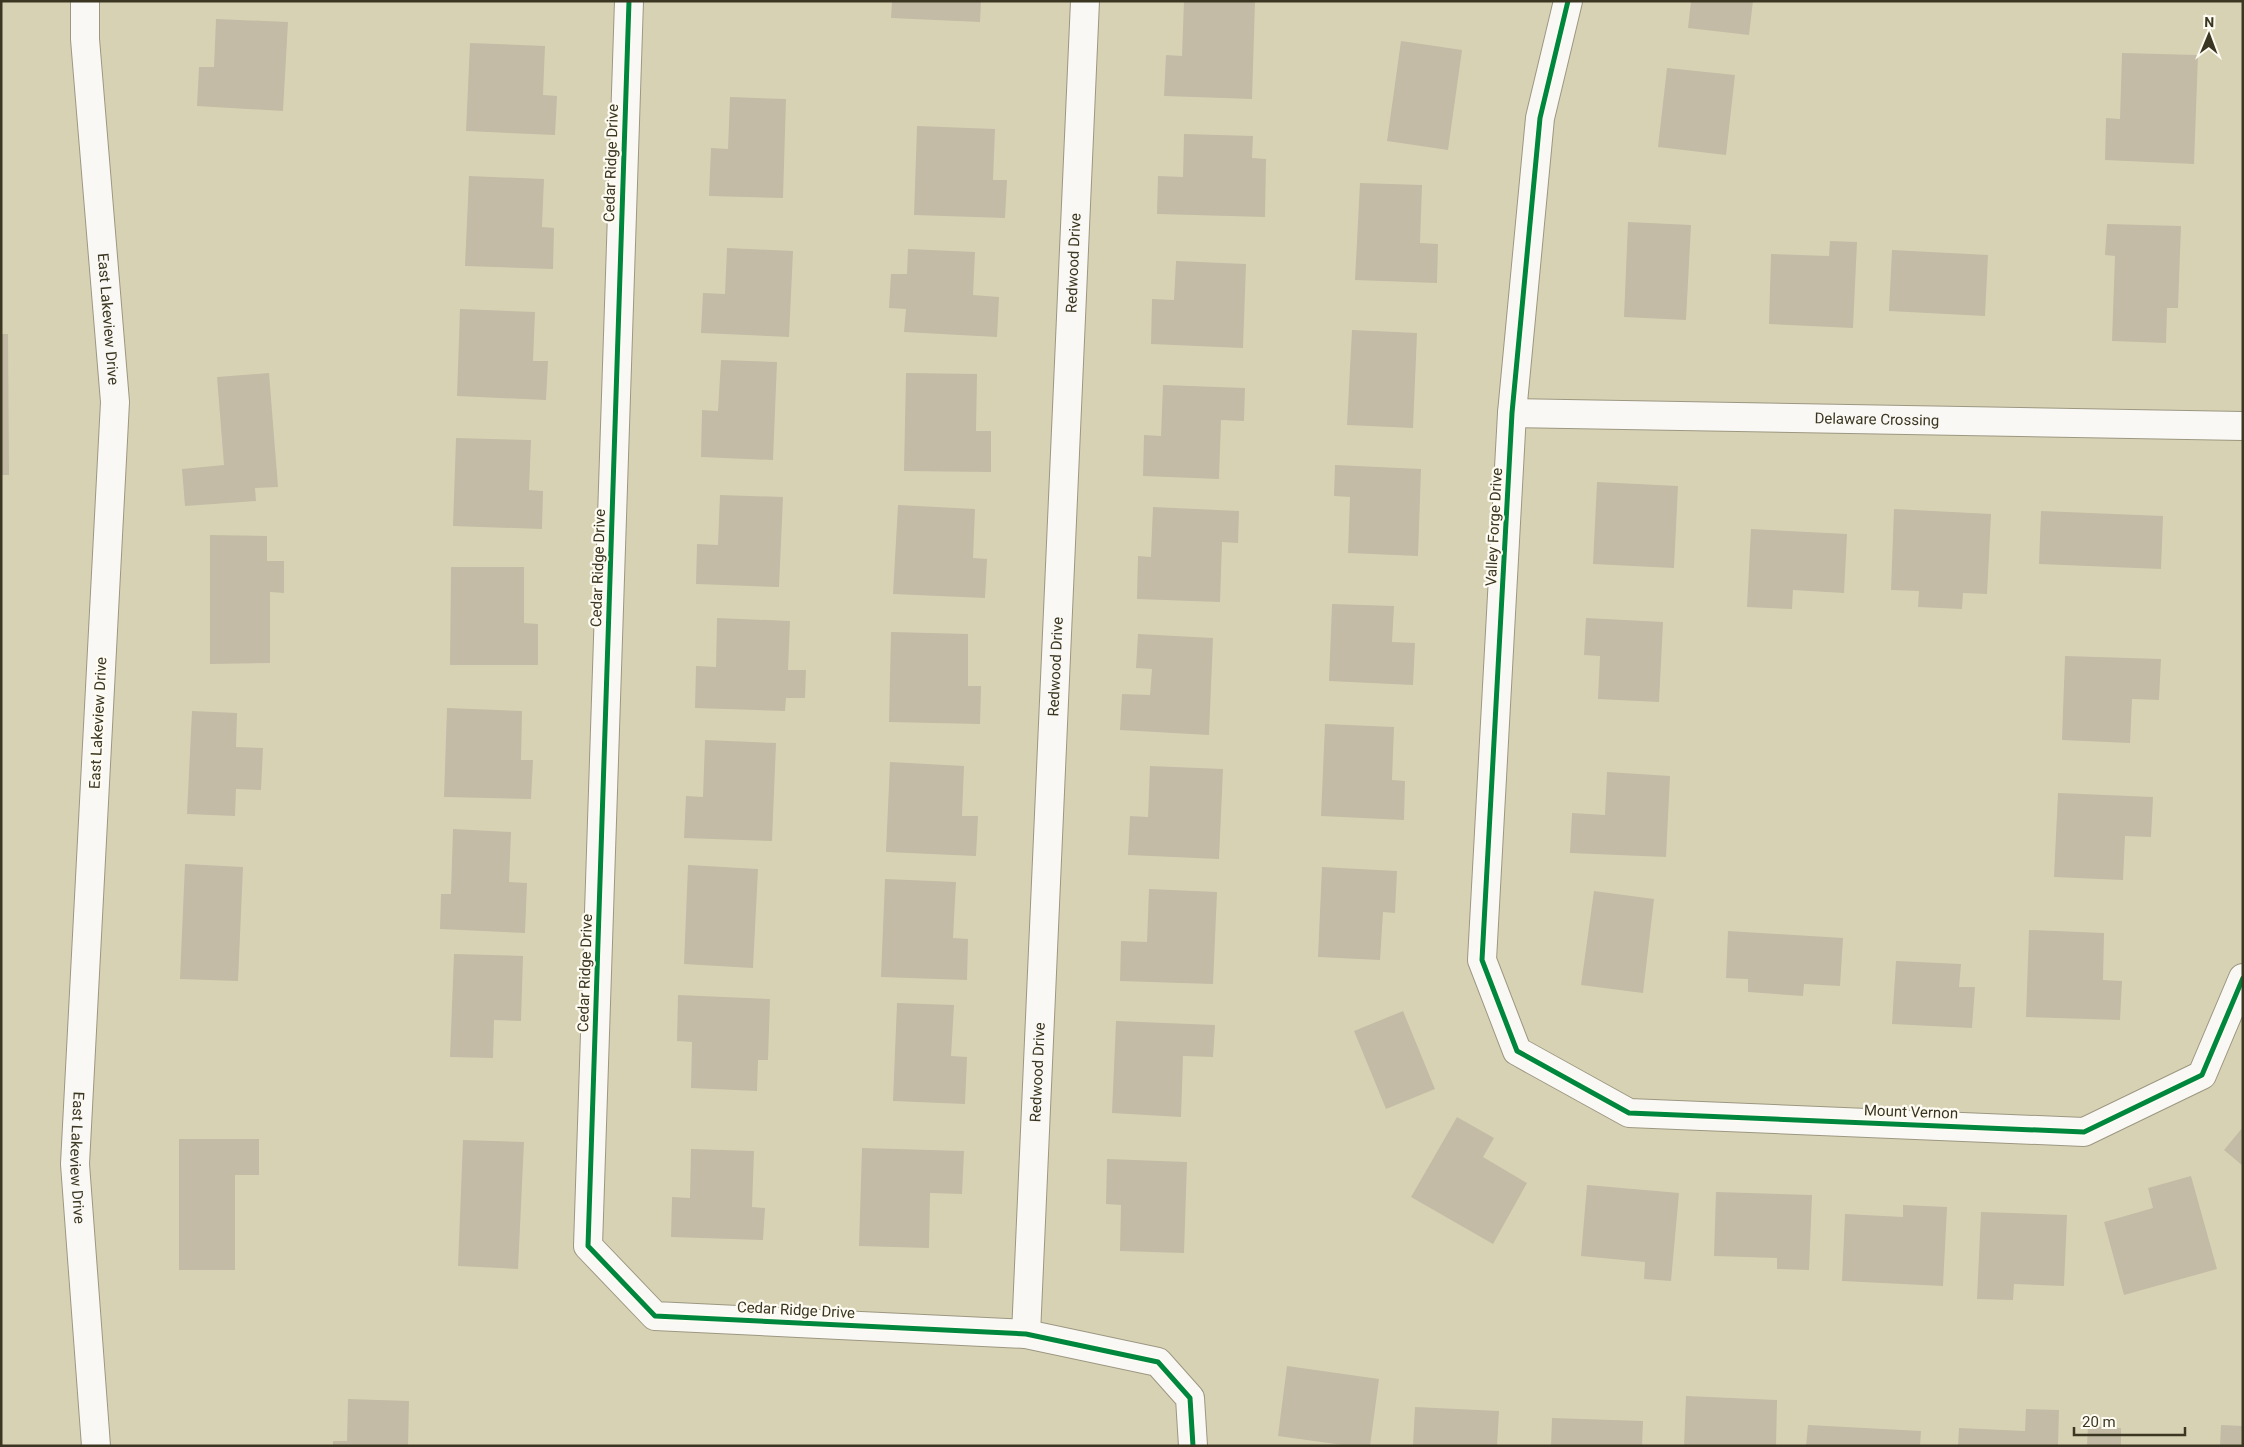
<svg xmlns="http://www.w3.org/2000/svg" width="2244" height="1447" font-family="Roboto,sans-serif">
	<style>
		.building { fill: #c3bba5 }
		.lines { fill: none; stroke-linecap: round; stroke-linejoin: round }
		.street-casing { stroke: #9c9780; stroke-width: 30 }
		.street { stroke: #f9f8f4; stroke-width: 28 }
		.cycleway-casing { stroke: #fefcf2; stroke-width: 8 }
		.cycleway { stroke: #00873e; stroke-width: 5 }
		.labels { text-anchor: middle; stroke-width: 4.5; stroke-linejoin: round; paint-order: stroke }
		.street-label { font-size: 15px; fill: #3b3621; stroke: #fefcf2 }
	</style>
	<rect width="100%" height="100%" fill="#d8d2b5"/>
	<path class="building" d="M892 1H981L980 22 891 18Z
		M1184 1 1255 2 1252 99 1164 96 1166 55 1182 56Z
		M1691 1H1753L1749 35 1688 28Z
		M216 19 288 22 283 111 197 106 199 67H214Z
		M1401 41 1462 50 1448 150 1387 141Z
		M470 43 545 46 543 95 557 96 555 135 466 131Z
		M2122 53 2198 55 2194 164 2105 160 2106 118 2120 119Z
		M1667 68 1735 75 1726 155 1658 147Z
		M730 97 786 99 783 198 709 196 711 148 728 149Z
		M917 126 995 129 993 180H1007L1005 218 914 215Z
		M1184 134 1253 136 1252 158 1266 159 1265 217 1157 214 1158 176 1183 177Z
		M469 176 544 179 542 227 554 228 553 269 465 266Z
		M1360 183 1422 185 1420 243 1438 244 1437 283 1355 280Z
		M1628 222 1691 225 1686 320 1624 317Z
		M2107 224 2181 226 2178 308H2167L2166 343 2112 341 2115 256 2105 255Z
		M1830 241 1857 242 1853 328 1769 324 1771 254 1829 256Z
		M727 248 793 251 789 337 701 333 703 293 725 294Z
		M908 249 975 252 973 295 999 297 997 337 904 332 906 309 889 308 891 274H907Z
		M1892 250 1988 255 1985 316 1889 311Z
		M1176 261 1246 264 1243 348 1151 344 1152 299 1174 300Z
		M460 309 535 312 533 361H548L546 400 457 396Z
		M1352 330 1417 333 1413 428 1347 425Z
		M1 334H8L9 475H1Z
		M721 360 777 362 773 460 701 457 702 410 718 411Z
		M269 373 278 487 255 488 256 501 185 506 182 469 224 465 217 377Z
		M906 373 977 374 976 431H991V472L904 471Z
		M1163 385 1245 388 1244 421 1221 420 1219 479 1143 476 1144 435 1161 436Z
		M456 438 531 440 529 490 543 491 542 529 453 526Z
		M1335 465 1421 469 1418 556 1348 553 1350 497 1334 496Z
		M1597 482 1678 486 1674 568 1593 564Z
		M720 495 783 497 779 587 696 584 697 544 718 545Z
		M898 505 975 509 973 558 987 559 985 598 893 594Z
		M1153 507 1239 511 1238 543 1222 542 1220 602 1137 599 1138 556 1151 557Z
		M1894 509 1991 514 1987 594 1963 593 1962 609 1918 607 1919 591 1891 590Z
		M2041 511 2163 516 2161 569 2039 564Z
		M1751 529 1847 534 1844 593 1793 590 1792 609 1747 607Z
		M210 535 267 536V561H284V593L270 592V663L210 664Z
		M451 567H524V623L538 624V665H450Z
		M1332 604 1394 606 1392 642 1415 643 1413 685 1329 681Z
		M717 618 790 621 788 670H806L805 698H786L785 711 695 708 696 666 716 667Z
		M1586 618 1663 622 1659 702 1598 699 1600 656 1584 655Z
		M891 632 968 634V686H981L980 724 889 722Z
		M1138 634 1213 638 1209 735 1120 730 1122 694 1150 695 1152 669 1136 668Z
		M2065 656 2161 659 2159 700 2132 699 2130 743 2062 740Z
		M447 708 522 711 521 760H533L531 799 444 797Z
		M192 711 237 713 236 747 263 748 261 790 236 789 235 816 187 814Z
		M1325 724 1394 727 1392 780 1405 781 1404 820 1321 816Z
		M705 740 776 743 772 841 684 838 686 796 703 797Z
		M890 762 964 766 962 816H978L976 856 886 852Z
		M1150 766 1223 769 1219 859 1128 855 1130 816 1148 817Z
		M1607 772 1670 776 1666 857 1570 853 1572 813 1605 815Z
		M2058 793 2153 797 2151 837 2125 836 2123 880 2054 877Z
		M453 829 511 832 509 882 527 883 525 933 440 929 441 894H451Z
		M185 864 243 867 238 981 180 979Z
		M688 865 758 869 753 968 684 964Z
		M1322 867 1397 871 1395 913 1383 912 1380 960 1318 957Z
		M885 879 956 882 953 938 968 939 967 980 881 977Z
		M1149 889 1217 892 1213 984 1120 981 1121 941 1147 942Z
		M1594 891 1654 899 1643 993 1581 985Z
		M2029 930 2104 933 2103 980 2122 981 2120 1020 2026 1017Z
		M1728 931 1843 938 1840 986 1804 984 1803 996 1748 992V979L1726 978Z
		M454 954 523 956 521 1021 494 1020 493 1058 450 1057Z
		M1896 961 1961 964 1959 987H1975L1972 1028 1892 1024Z
		M678 995 770 999 768 1060H758L757 1091 691 1088 692 1042 677 1041Z
		M897 1003 954 1005 951 1056 967 1057 965 1104 893 1101Z
		M1403 1011 1435 1089 1386 1109 1354 1031Z
		M1116 1021 1215 1025 1213 1057 1183 1056 1181 1117 1112 1113Z
		M1457 1117 1494 1138 1483 1157 1527 1183 1493 1244 1411 1197Z
		M2243 1127V1166L2224 1150Z
		M179 1139H259V1175H235V1270H179Z
		M463 1140 524 1142 518 1269 458 1266Z
		M862 1148 964 1151 962 1194 930 1193 929 1248 859 1246Z
		M691 1149 754 1151 752 1207 765 1208 763 1240 671 1237 672 1197 690 1198Z
		M1107 1159 1187 1162 1184 1253 1120 1251 1121 1205 1106 1204Z
		M2191 1176 2217 1269 2124 1295 2104 1222 2153 1208 2148 1188Z
		M1587 1185 1679 1193 1671 1281 1644 1279 1645 1262 1581 1256Z
		M1716 1192 1812 1195 1809 1270 1777 1269V1258L1714 1256Z
		M1903 1205 1947 1207 1943 1286 1842 1281 1845 1214 1903 1217Z
		M1981 1212 2067 1215 2064 1286 2014 1284 2013 1300 1977 1299Z
		M1287 1366 1379 1379 1370 1446H1350L1278 1436Z
		M1686 1396 1777 1400 1776 1446H1684Z
		M348 1399 409 1401 408 1446H333V1441H347Z
		M1415 1407 1499 1411 1497 1446H1413Z
		M2026 1409 2059 1410 2058 1446H1958L1959 1428 2025 1431Z
		M1552 1418 1643 1421 1642 1446H1551Z
		M1808 1425 1921 1431 1920 1446H1806Z
		M2221 1425 2243 1426V1446H2220Z
		M2088 1426 2121 1428V1446H2087Z"/>
	<g class="lines">
		<g class="street-casing">
			<g id="street">
				<path id="s1" d="M85 1V39L115 402 75 1164 96 1446"/>
				<path d="M629 1 588 1246 655 1316 1026 1334 1158 1362 1190 1398 1193 1446"/>
				<path d="M1568 1 1540 118 1512 413 1482 960 1517 1051 1629 1113 2084 1132 2202 1075 2243 978"/>
				<path id="s2" d="M1512 413 2243 426"/>
				<path id="s3" d="M1026 1334 1085 1"/>
			</g>
		</g>
		<use href="#street" class="street"/>
		<g class="cycleway-casing">
			<path id="cycleway" d="M629 1 588 1246 655 1316 1026 1334 1158 1362 1190 1398 1193 1446
				M1568 1 1540 118 1512 413 1482 960 1517 1051 1629 1113 2084 1132 2202 1075 2243 978"/>
		</g>
		<use href="#cycleway" class="cycleway"/>
	</g>
	<g class="labels">
		<g class="street-label">
			<text transform="translate(611 163) rotate(-88)" y="5">Cedar Ridge Drive</text>
			<text dy="5" stroke="none"><textPath href="#s3" startOffset="1072">Redwood Drive</textPath></text>
			<text dy="5" stroke="none"><textPath href="#s1" startOffset="319">East Lakeview Drive</textPath></text>
			<text dy="5" stroke="none"><textPath href="#s2" startOffset="365">Delaware Crossing</textPath></text>
			<text transform="translate(1494 527) rotate(-87)" y="5">Valley Forge Drive</text>
			<text transform="translate(598 568) rotate(-88)" y="5">Cedar Ridge Drive</text>
			<text dy="5" stroke="none"><textPath href="#s3" startOffset="668">Redwood Drive</textPath></text>
			<text transform="translate(98 723) rotate(-87)" y="5">East Lakeview Drive</text>
			<text transform="translate(585 973) rotate(-88)" y="5">Cedar Ridge Drive</text>
			<text dy="5" stroke="none"><textPath href="#s3" startOffset="262">Redwood Drive</textPath></text>
			<text transform="translate(1911 1112) rotate(2)" y="5">Mount Vernon</text>
			<text dy="5" stroke="none"><textPath href="#s1" startOffset="1159">East Lakeview Drive</textPath></text>
			<text transform="translate(796 1310) rotate(3)" y="5">Cedar Ridge Drive</text>
		</g>
	</g>
	<rect width="2244" height="1447" fill="none" stroke="#3b3621" stroke-width="5"/>
	<g transform="translate(2209 35) rotate(1)" stroke="#fefcf2" stroke-width="4" paint-order="stroke">
	<path d="M0-4L9 19L0 12L-9 19Z" fill="#3b3621"/>
	<text y="-8" font-size="14" font-weight="bold" text-anchor="middle" fill="#3b3621">N</text>
	</g>
	<path d="M2074 1427v8h111v-8" fill="none" stroke="#3b3621" stroke-width="2.5"/>
	<text x="2082" y="1427" font-size="15" fill="#3b3621" stroke="#fefcf2" stroke-width="4" paint-order="stroke">20 m</text>
</svg>
